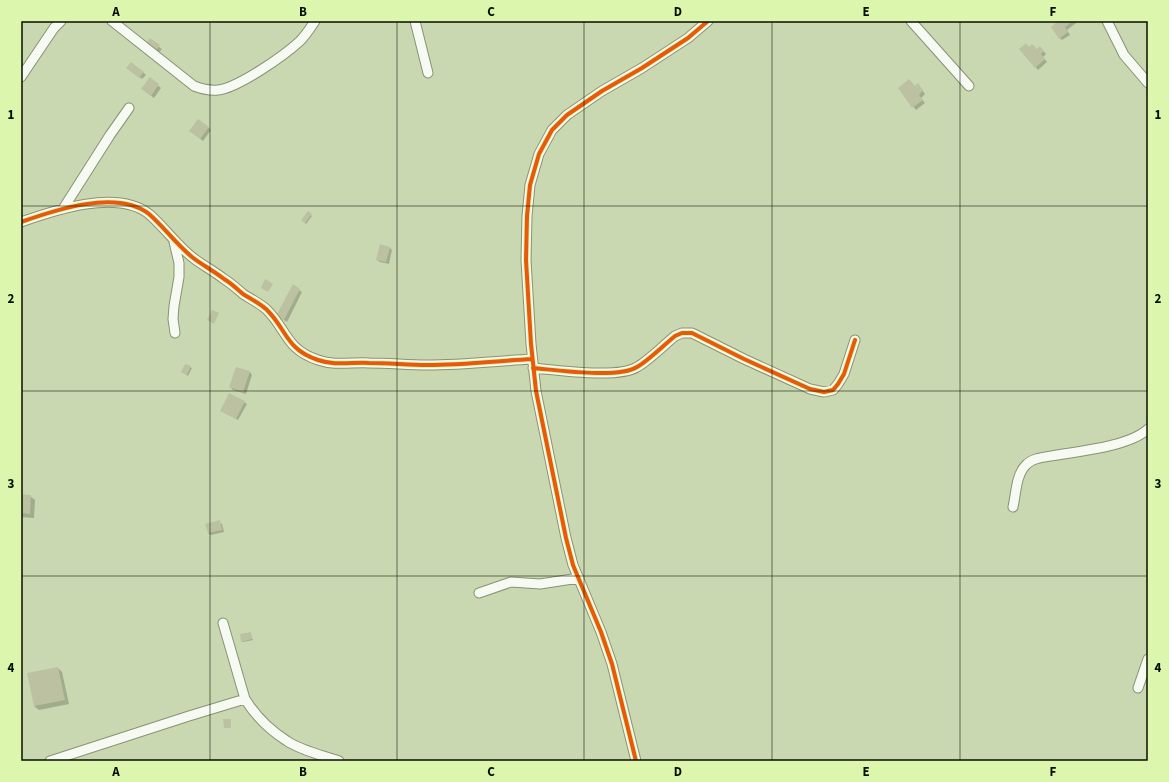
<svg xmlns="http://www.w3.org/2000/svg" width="1169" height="782" font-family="'Source Sans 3',sans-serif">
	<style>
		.shadow { fill: #0003 }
		.building { fill: #bcc1a1 }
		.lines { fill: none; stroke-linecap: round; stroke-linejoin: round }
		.street-casing { stroke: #889273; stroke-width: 11 }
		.street { stroke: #f7f9f3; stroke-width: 9 }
		.cycleway-casing { stroke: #dcf7ad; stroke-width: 6 }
		.cycleway { stroke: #e8590c; stroke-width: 4 }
		.grid { fill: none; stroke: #080f00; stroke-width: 1; stroke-opacity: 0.55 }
		.neatline { fill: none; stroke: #080f00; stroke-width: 1.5 }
		.grid-label { font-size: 13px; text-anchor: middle; font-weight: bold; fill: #080f00 }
	</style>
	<rect width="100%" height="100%" fill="#cad8b1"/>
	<path class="shadow" d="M1060 21H1074L1076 23 1067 30 1070 35 1062 40 1060 38Z
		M150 40 162 49 158 54Z
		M1040 47 1046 54 1043 57 1047 62 1038 70 1021 49 1029 48 1037 50Z
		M130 70 143 72 146 75 142 79Z
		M150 79 161 88 154 98 145 91Z
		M915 87H920L925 94 921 98 925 103 916 110 900 88Z
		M208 127 211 130 203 141 193 133Z
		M308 212 312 216 306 224 302 220Z
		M390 248 392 250 389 264 380 262 377 260Z
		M293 286 302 292 287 322 278 316Z
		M186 365 192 368 188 376 182 372Z
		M236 368 250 372 252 375 246 394 233 390 230 387Z
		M244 402 247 404 238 420 221 411Z
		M21 495 30 496 35 500 34 518 21 517Z
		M219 522 222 524 224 532 211 535 208 533Z
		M250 633 253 640 243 642 242 641Z
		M58 668 62 672 69 704 39 710 34 706Z"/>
	<path class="building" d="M1058 21H1073L1065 27 1068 32 1059 39 1051 27Z
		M150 38 160 45 155 52 145 45Z
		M1026 43 1029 47 1032 44 1037 49 1040 46 1044 51 1041 54 1045 59 1035 68 1019 49Z
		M131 62 144 72 139 78 126 68Z
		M150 77 159 84 151 96 141 89Z
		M909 79 915 86 918 83 923 90 919 95 923 100 912 108 898 88Z
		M198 119 209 127 200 139 189 131Z
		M308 211 312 214 305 223 301 220Z
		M380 244 390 247 386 262 376 260Z
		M265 279 273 284 268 292 261 288Z
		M293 284 300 289 284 320 276 316Z
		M212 310 219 313 214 324 207 320Z
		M185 364 191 366 187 375 181 372Z
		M236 367 250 371 243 392 229 387Z
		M229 393 245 401 236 419 220 411Z
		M21 494 31 495 30 514 21 513Z
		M220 520 222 530 208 533 205 524Z
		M251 632 252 639 241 642 240 634Z
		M58 667 65 700 34 706 27 673Z
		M223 719H231V728H224Z"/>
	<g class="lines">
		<g class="street-casing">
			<path id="street" d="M112 21 194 86C202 89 209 91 218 90 238 88 285 55 300 41 306 35 311 27 315 21
				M415 21 428 73
				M911 21 969 86
				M1107 21 1124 55 1148 83
				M21 77 54 28 61 21
				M63 209 110 135 129 108
				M21 222C55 210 117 189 149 214 164 227 176 244 192 257 202 265 214 271 224 279 231 283 237 289 243 294 251 299 259 303 266 309 287 329 285 349 318 360 335 366 352 362 369 363 389 363 408 365 427 365 462 365 497 361 532 359
				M174 242 179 263V277L174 306 173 319 175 333
				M533 368C557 370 618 379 637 367 648 361 664 345 675 336L682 333H692L744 359 810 389 824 392 833 390 838 384 844 374 855 340
				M1013 507C1016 494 1016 476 1025 466 1032 457 1047 457 1057 455 1081 451 1130 446 1148 429
				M479 593 511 582 540 584 579 578
				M223 623 245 699C255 715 271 731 287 741 302 751 322 755 339 761
				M1138 688 1148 659
				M50 761 189 716 245 699
				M636 761 612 664 601 632 573 565 566 538 536 391 531 344 526 260 527 216 530 185 539 154 552 130 567 115 602 91 642 68 688 38 708 21"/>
		</g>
		<use href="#street" class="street"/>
		<g class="cycleway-casing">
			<path id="cycleway" d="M21 222C55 210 117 189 149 214 164 227 176 244 192 257 202 265 214 271 224 279 231 283 237 289 243 294 251 299 259 303 266 309 287 329 285 349 318 360 335 366 352 362 369 363 389 363 408 365 427 365 462 365 497 361 532 359
				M533 368C557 370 618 379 637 367 648 361 664 345 675 336L682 333H692L744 359 810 389 824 392 833 390 838 384 844 374 855 340
				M636 761 612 664 601 632 573 565 566 538 536 391 531 344 526 260 527 216 530 185 539 154 552 130 567 115 602 91 642 68 688 38 708 21"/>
		</g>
		<use href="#cycleway" class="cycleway"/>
	</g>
	<path class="grid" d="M210 21V761M397 21V761M584 21V761M772 21V761M960 21V761M21 206H1148M21 391H1148M21 576H1148"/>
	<rect width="1169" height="782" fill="none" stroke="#dcf7ad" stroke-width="44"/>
	<rect x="22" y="22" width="1125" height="738" class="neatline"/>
	<g class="grid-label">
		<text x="116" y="16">A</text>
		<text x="303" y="16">B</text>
		<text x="491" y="16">C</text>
		<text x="678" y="16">D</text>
		<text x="866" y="16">E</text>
		<text x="1053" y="16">F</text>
		<text x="11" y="119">1</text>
		<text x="1158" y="119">1</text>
		<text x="11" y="303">2</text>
		<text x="1158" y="303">2</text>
		<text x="11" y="488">3</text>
		<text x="1158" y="488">3</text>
		<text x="11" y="672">4</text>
		<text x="1158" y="672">4</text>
		<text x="116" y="776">A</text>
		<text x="303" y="776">B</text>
		<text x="491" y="776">C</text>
		<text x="678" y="776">D</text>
		<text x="866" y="776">E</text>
		<text x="1053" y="776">F</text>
	</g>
</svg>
